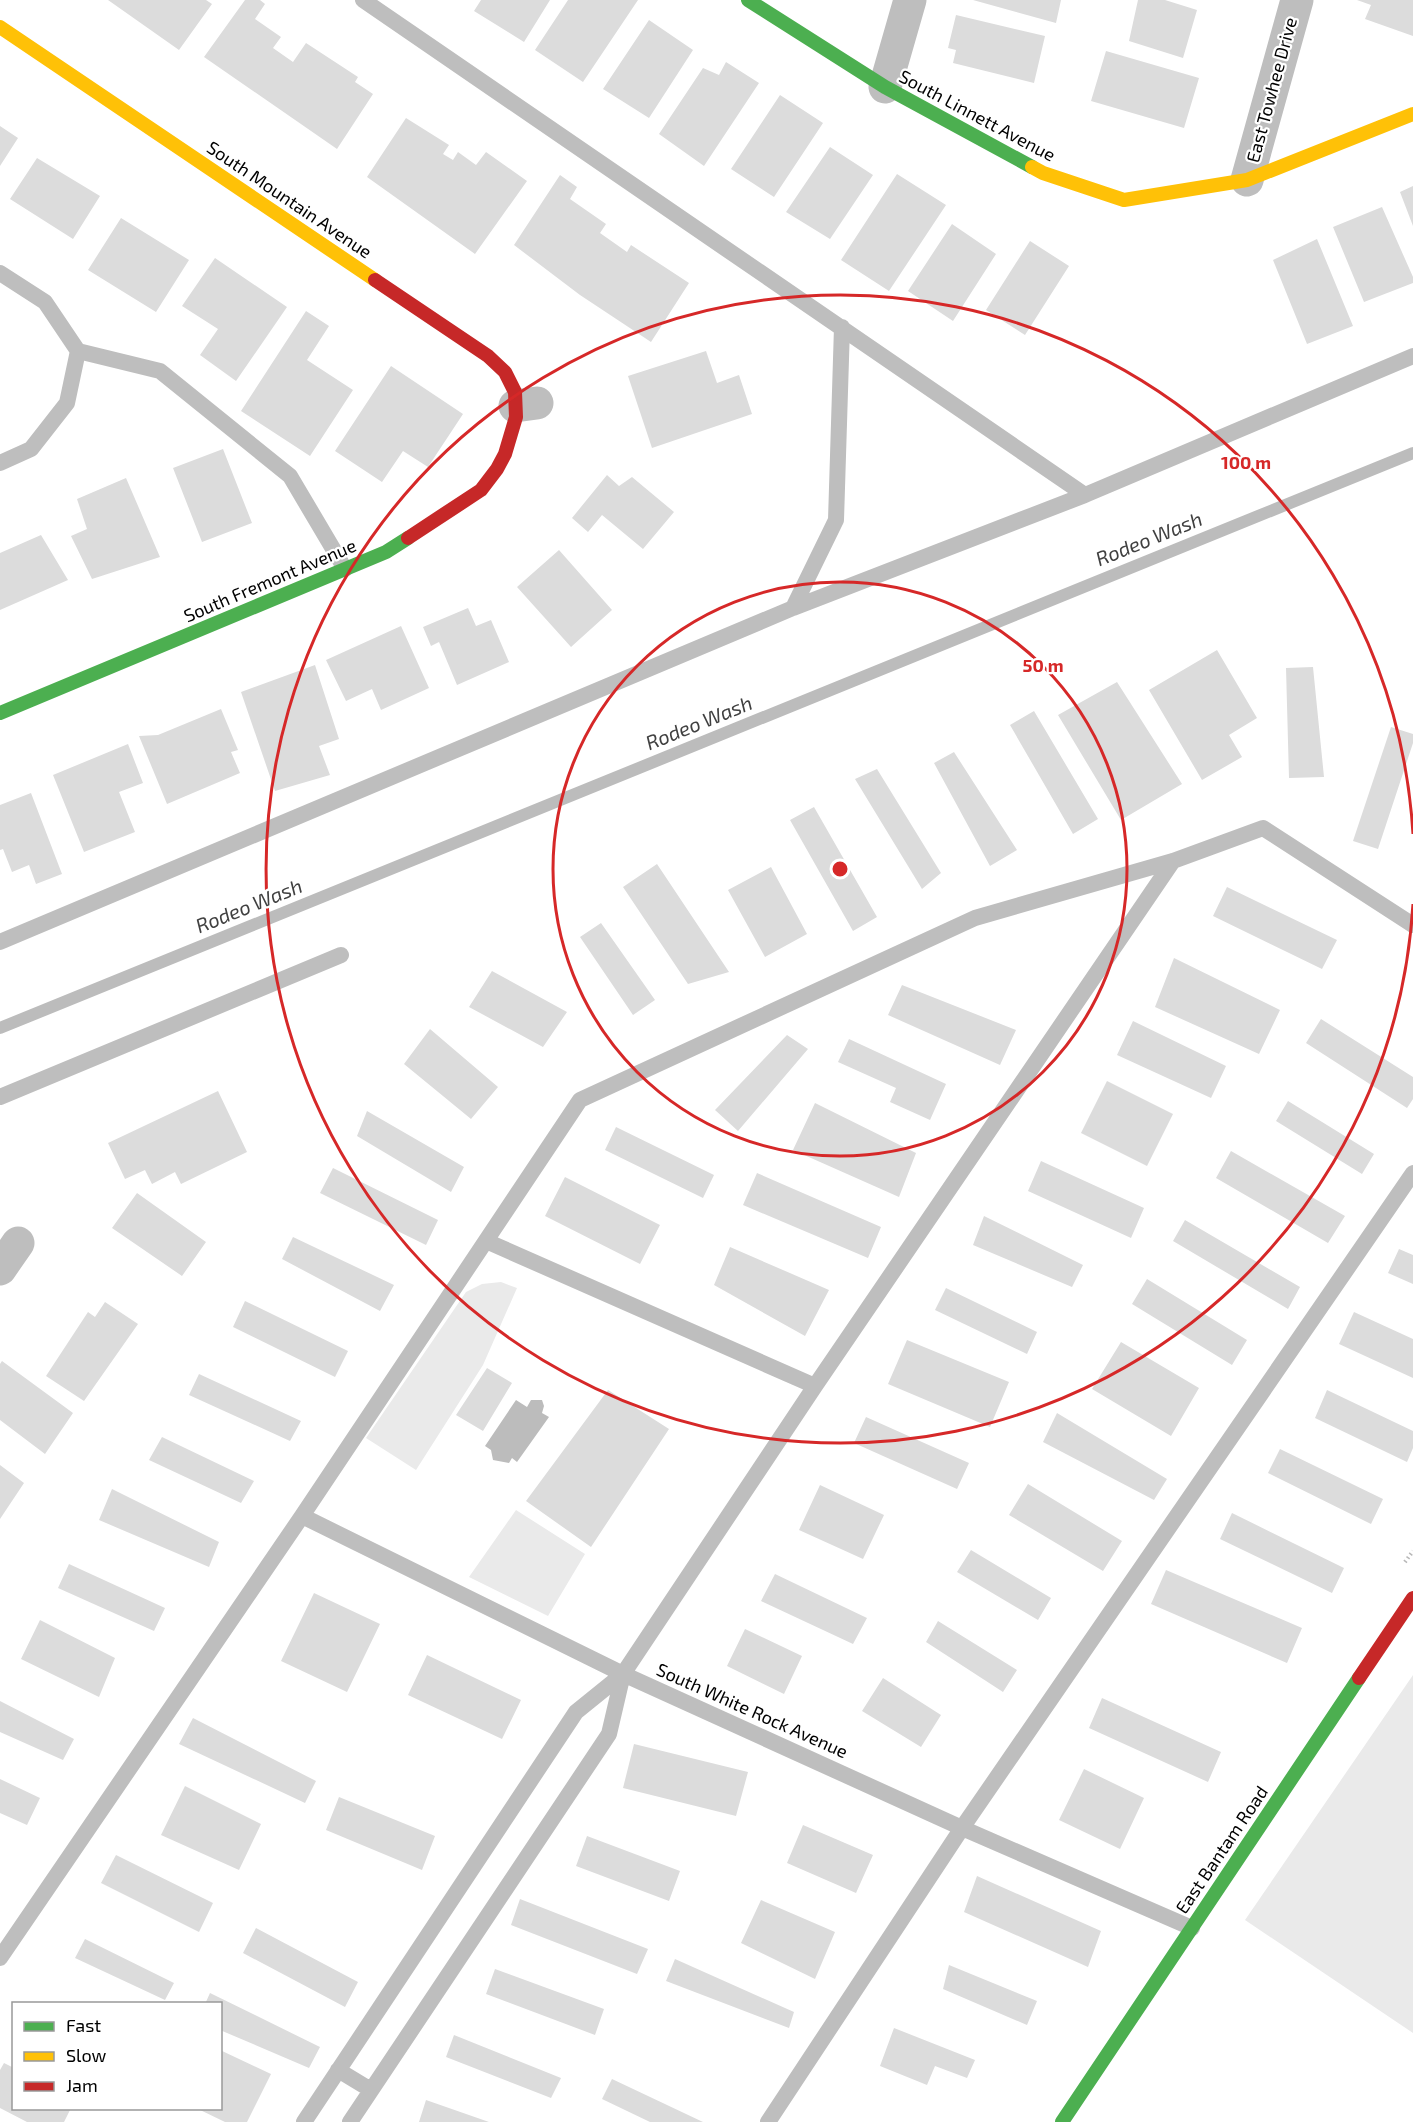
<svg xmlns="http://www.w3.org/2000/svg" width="1413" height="2122" font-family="'Exo 2',sans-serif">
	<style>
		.green { fill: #eaeaea }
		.water { fill: #bcbcbc }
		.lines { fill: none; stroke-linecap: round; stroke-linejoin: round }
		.stream { stroke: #bcbcbc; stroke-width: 12 }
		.building { fill: #dcdcdc }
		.path { stroke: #b8b8b8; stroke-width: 4; stroke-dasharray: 1.5 3; stroke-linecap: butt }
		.lane { stroke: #bebebe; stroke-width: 16 }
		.street { stroke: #bebebe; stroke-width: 33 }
		.fast { stroke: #4caf50; stroke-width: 14 }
		.slow { stroke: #ffc107; stroke-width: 14 }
		.jam { stroke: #c62828; stroke-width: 14 }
		.ring { fill: none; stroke: #d62828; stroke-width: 3 }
		.labels { text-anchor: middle; stroke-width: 4.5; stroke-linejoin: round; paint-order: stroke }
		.street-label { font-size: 18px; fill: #000; stroke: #fff }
		.water-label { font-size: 20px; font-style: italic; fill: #404040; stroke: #fff }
		.centre { fill: #d62828; stroke: #fff; stroke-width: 3 }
		.ring-label { font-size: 18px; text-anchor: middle; font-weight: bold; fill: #d62828; stroke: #fff; stroke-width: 4.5; stroke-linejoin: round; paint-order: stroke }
	</style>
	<rect width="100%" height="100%" fill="#fff"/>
	<path class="green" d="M501 1282 517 1288 483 1365 416 1470 366 1438 466 1292 482 1284Z
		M516 1510 585 1554 548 1616 469 1577Z
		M1413 1675V2033L1245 1920Z"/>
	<path class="water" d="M516 1400 527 1407 531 1400H542L544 1406 542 1413 549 1417 517 1462 512 1458 509 1463 493 1460 491 1450 485 1446Z"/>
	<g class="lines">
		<path class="stream" d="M0 1028 1413 453"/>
	</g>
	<path class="building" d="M108 0H206L212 4 179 50Z
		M245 0H260L265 4 255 19 281 37 273 48 293 62 306 43 358 77 355 82 373 94 337 149 204 57Z
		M481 0H550L524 42 474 11Z
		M568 0H638L583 82 535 50Z
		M973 0H1061L1056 23Z
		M1138 0H1165L1197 10 1183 58 1129 41Z
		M1357 0H1413V36L1365 19 1371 5Z
		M956 15 1045 36 1034 83 953 63 956 50 948 48Z
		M649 20 693 50 649 118 603 89Z
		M1106 51 1199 78 1184 128 1091 101Z
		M726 62 759 83 704 166 659 134 703 68 719 75Z
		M780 95 823 123 774 197 731 169Z
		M406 118 449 145 443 154 453 160 458 152 476 165 486 152 527 181 475 254 367 177Z
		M0 126 18 138 0 166Z
		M830 147 873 175 830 239 786 212Z
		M37 158 100 196 73 239 10 199Z
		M897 174 946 205 889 291 841 260Z
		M560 175 577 187 570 199 606 224 600 233 627 252 631 245 689 283 651 342 580 295 514 245Z
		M1413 186V226L1400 192Z
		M1382 207 1413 277V283L1364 302 1333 227Z
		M121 218 189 260 156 312 88 270Z
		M952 224 996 254 953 321 908 291Z
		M1317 239 1353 326 1307 344 1273 260Z
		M1030 241 1069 266 1025 335 986 310Z
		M215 258 287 307 236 381 200 355 218 329 182 306Z
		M306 311 329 326 307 360 353 390 310 456 241 411Z
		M706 351 717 383 739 375 752 414 652 448 628 376Z
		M391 366 463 414 428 467 403 451 382 482 335 451Z
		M223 449 252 523 202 542 173 468Z
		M607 475 619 486 632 477 674 512 643 549 602 515 588 532 572 518Z
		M126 478 160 557 92 579 71 536 87 529 77 499Z
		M41 535 68 580 0 610V553Z
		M559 550 612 610 571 647 517 587Z
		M468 608 476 626 491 620 509 662 457 685 439 642 431 646 423 627Z
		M401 626 429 688 381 710 372 689 346 701 326 660Z
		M1217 650 1257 718 1229 735 1242 757 1202 780 1149 690Z
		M315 665 339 739 319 746 330 775 275 791 241 692Z
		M1313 667 1324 777 1289 778 1286 668Z
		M1117 682 1182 784 1121 820 1058 715Z
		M221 709 238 750 231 752 240 773 167 804 139 736 158 735Z
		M1034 711 1098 819 1073 834 1010 725Z
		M1391 727 1413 734V743L1378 849 1353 841Z
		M128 744 143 783 119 792 135 832 84 852 53 775Z
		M954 752 1017 850 990 866 934 763Z
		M877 769 941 873 922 889 855 779Z
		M31 793 62 874 36 884 29 865 12 872 3 849 0 850V805Z
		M814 807 877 917 853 931 790 820Z
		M657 864 729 972 688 984 623 887Z
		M771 867 807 934 765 957 728 890Z
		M1227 887 1337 940 1322 969 1213 916Z
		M601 923 655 1000 633 1015 580 937Z
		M1174 958 1280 1010 1259 1054 1155 1007Z
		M492 971 567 1012 543 1047 469 1007Z
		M902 985 1016 1030 1000 1065 888 1015Z
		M1321 1019 1413 1077V1099L1407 1108 1306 1043Z
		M1133 1021 1226 1066 1211 1098 1117 1055Z
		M430 1029 498 1087 471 1119 404 1064Z
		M787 1035 808 1049 738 1131 715 1110Z
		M849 1039 946 1084 930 1120 890 1102 896 1088 838 1062Z
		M1107 1081 1173 1114 1147 1166 1081 1133Z
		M218 1091 247 1152 181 1184 175 1172 152 1184 145 1170 125 1179 108 1143Z
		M1288 1101 1374 1154 1362 1174 1276 1121Z
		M815 1103 916 1153 899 1197 793 1150Z
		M367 1111 464 1167 451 1192 357 1136Z
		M616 1127 714 1175 703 1198 605 1150Z
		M1231 1151 1345 1216 1328 1243 1216 1178Z
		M1041 1161 1144 1208 1131 1238 1028 1191Z
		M333 1168 438 1220 426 1245 320 1193Z
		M757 1173 881 1227 868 1258 743 1205Z
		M565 1177 660 1225 640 1264 545 1216Z
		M137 1193 206 1242 182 1276 112 1228Z
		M984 1216 1083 1265 1072 1287 973 1245Z
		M1185 1220 1300 1287 1288 1309 1173 1241Z
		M293 1237 394 1285 380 1311 282 1259Z
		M730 1247 829 1290 805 1336 714 1285Z
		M1399 1249 1413 1255V1284L1388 1273Z
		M1147 1279 1247 1340 1232 1365 1132 1304Z
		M946 1288 1037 1332 1027 1354 935 1310Z
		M245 1301 348 1351 335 1377 233 1327Z
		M105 1302 138 1324 84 1401 46 1376 88 1312 95 1317Z
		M1354 1312 1413 1339V1378L1339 1344Z
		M907 1340 1009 1382 990 1427 888 1384Z
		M1121 1342 1199 1388 1171 1436 1092 1389Z
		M2 1361 73 1413 45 1454 0 1420V1364Z
		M487 1368 512 1383 483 1431 456 1415Z
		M199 1374 301 1421 290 1441 189 1395Z
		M608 1390 669 1429 591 1547 526 1501Z
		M1327 1390 1413 1431V1448L1407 1462 1315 1418Z
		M1057 1413 1167 1479 1154 1500 1043 1442Z
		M866 1417 969 1463 957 1489 854 1443Z
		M162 1437 254 1481 241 1503 149 1460Z
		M1280 1449 1383 1499 1371 1524 1268 1473Z
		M0 1465 24 1483 0 1519Z
		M1028 1484 1122 1541 1103 1571 1009 1515Z
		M820 1485 884 1515 863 1559 799 1530Z
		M112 1489 219 1542 209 1567 99 1520Z
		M1232 1513 1344 1568 1332 1593 1220 1539Z
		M971 1550 1051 1598 1038 1620 957 1572Z
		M69 1564 165 1608 154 1631 58 1588Z
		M1166 1570 1302 1628 1287 1663 1151 1604Z
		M775 1574 867 1618 853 1644 761 1601Z
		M314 1593 380 1624 347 1692 281 1661Z
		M40 1620 115 1658 99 1697 21 1659Z
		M938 1621 1017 1670 1003 1692 926 1642Z
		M745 1629 802 1656 784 1694 727 1666Z
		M427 1655 521 1700 502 1739 408 1695Z
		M883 1678 941 1715 921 1747 862 1711Z
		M1102 1698 1221 1752 1208 1782 1089 1728Z
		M0 1701 74 1739 63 1760 0 1732Z
		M193 1718 316 1781 305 1803 179 1744Z
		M634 1744 748 1772 736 1816 623 1788Z
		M1084 1769 1144 1798 1120 1849 1059 1820Z
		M0 1779 40 1798 27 1825 0 1813Z
		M185 1786 261 1824 239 1870 161 1835Z
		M339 1797 435 1836 422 1870 326 1830Z
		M803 1825 873 1855 856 1893 787 1863Z
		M587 1836 680 1871 669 1901 576 1866Z
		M116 1855 213 1903 199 1932 101 1883Z
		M977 1876 1101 1931 1088 1967 964 1912Z
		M520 1899 648 1949 637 1974 511 1925Z
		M761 1900 835 1932 815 1979 741 1943Z
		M256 1928 358 1982 345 2007 243 1953Z
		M85 1939 174 1983 165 2000 75 1958Z
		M675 1959 794 2012 789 2028 666 1981Z
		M949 1965 1037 2001 1027 2025 943 1989Z
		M495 1969 604 2009 595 2035 486 1994Z
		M210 1993 320 2047 309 2068 220 2030V2004H205Z
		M894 2028 975 2060 967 2078 935 2066 927 2085 880 2066Z
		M454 2035 561 2078 551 2098 446 2057Z
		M220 2050 271 2074 247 2122H225L196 2108H220Z
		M4 2063 14 2068V2108H71L64 2122H27L0 2108V2070Z
		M612 2079 703 2122H650L602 2099Z
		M426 2100 489 2122H419Z"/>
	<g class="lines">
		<path class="path" d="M1405 1562 1413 1551"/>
		<path class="lane" d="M363 0 1085 495
			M0 273 45 302 78 351 67 403 31 449 0 463
			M78 351 160 371 290 476 345 569
			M793 608 836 520 842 327
			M0 942 793 608 1085 495 1413 356
			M0 1097 341 955
			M486 1241 815 1386
			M302 1516 623 1674 962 1828 1192 1928
			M623 1674 815 1386 1173 861
			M0 1958 302 1516 580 1100 975 918 1173 861 1263 828 1413 925
			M338 2070 371 2090
			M304 2122 576 1712 623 1674 609 1734 350 2122
			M768 2122 962 1828 1413 1173"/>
		<path class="street" d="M885 87 910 0
			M1247 180 1297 0
			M515 406 537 403
			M0 1269 18 1243"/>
		<path class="fast" d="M748 0 885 87 1032 167
			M0 713 386 552 408 538
			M1062 2122 1359 1678"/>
		<path class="slow" d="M0 27 375 280
			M1032 167 1043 173 1124 200 1247 180 1413 114"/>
		<path class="jam" d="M375 280 488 356 505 372 515 392 516 417 505 454 497 469 481 490 408 538
			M1359 1678 1413 1598"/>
	</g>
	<g class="ring">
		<circle cx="840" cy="869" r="287"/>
		<path d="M1413 904A574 574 0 1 1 1413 834"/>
	</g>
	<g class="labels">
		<g class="street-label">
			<text transform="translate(1272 90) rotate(-75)" y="6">East Towhee Drive</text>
			<text transform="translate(977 116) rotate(28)" y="6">South Linnett Avenue</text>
			<text transform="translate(289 200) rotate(34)" y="6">South Mountain Avenue</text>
			<text transform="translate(270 581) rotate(-23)" y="6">South Fremont Avenue</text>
			<text transform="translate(752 1711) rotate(24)" y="6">South White Rock Avenue</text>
			<text transform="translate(1222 1850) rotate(-56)" y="6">East Bantam Road</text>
		</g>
		<g class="water-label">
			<text transform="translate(1149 539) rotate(-22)" y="7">Rodeo Wash</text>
			<text transform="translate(699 723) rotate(-22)" y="7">Rodeo Wash</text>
			<text transform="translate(249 906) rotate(-22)" y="7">Rodeo Wash</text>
		</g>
	</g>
	<circle cx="840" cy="869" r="9" class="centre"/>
	<g class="ring-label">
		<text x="1246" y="469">100 m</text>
		<text x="1043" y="672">50 m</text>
	</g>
	<rect x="12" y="2002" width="210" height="108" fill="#ffffff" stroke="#999999" stroke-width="1.5"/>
	<rect x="24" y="2022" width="30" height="9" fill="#4caf50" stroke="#999999" stroke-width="1.5"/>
	<text x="66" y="2032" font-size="18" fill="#000000">Fast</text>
	<rect x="24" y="2052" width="30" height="9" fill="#ffc107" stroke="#999999" stroke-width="1.5"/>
	<text x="66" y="2062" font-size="18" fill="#000000">Slow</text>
	<rect x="24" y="2082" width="30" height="9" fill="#c62828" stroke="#999999" stroke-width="1.5"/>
	<text x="66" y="2092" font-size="18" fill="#000000">Jam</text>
</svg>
